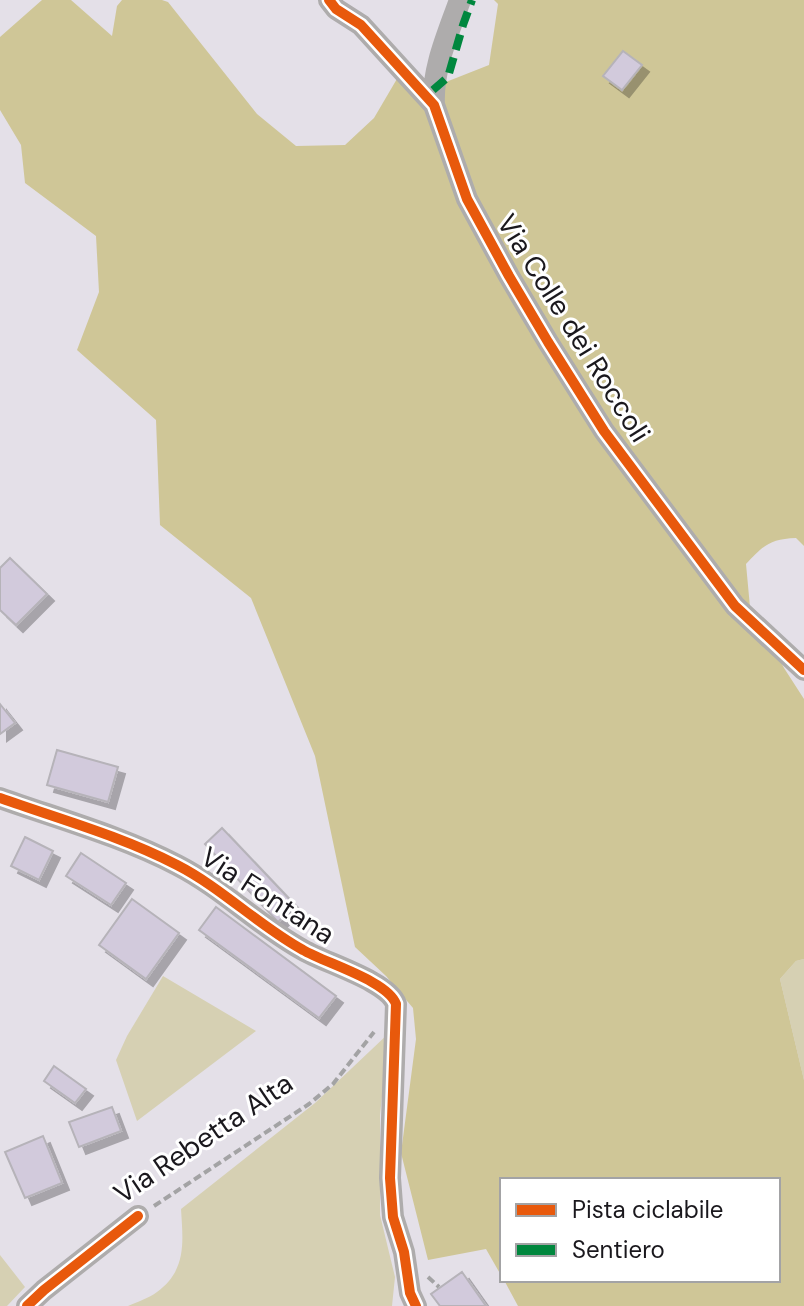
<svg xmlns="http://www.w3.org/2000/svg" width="804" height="1306" font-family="'DM Sans',sans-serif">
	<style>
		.green { fill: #d6d0b3 }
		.forest { fill: #cfc697 }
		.building { fill: #d2cadc; stroke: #b6b3b9; stroke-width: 2; filter: url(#shadow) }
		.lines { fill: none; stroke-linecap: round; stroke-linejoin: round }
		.path { stroke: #a3a3a4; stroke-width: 4; stroke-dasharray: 8 4; stroke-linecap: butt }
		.street { stroke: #aeacac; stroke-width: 22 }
		.quiet { stroke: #00873e; stroke-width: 8; stroke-dasharray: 16 8; stroke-linecap: butt }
		.cycleway-casing { stroke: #fff; stroke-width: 15 }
		.cycleway { stroke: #e8590c; stroke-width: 10 }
		.labels { text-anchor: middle; stroke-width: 6; stroke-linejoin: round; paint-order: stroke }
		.street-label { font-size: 28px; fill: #1a181d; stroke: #fff }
	</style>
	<defs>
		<filter id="shadow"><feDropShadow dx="7" dy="7" stdDeviation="0" flood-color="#0004"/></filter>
	</defs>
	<rect width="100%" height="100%" fill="#e4e0e8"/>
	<path class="green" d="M804 959V1080L780 979 796 961Z
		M163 976 256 1031 137 1121 116 1060 127 1036Z
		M389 1033 380 1115V1215L395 1277 392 1306H128C137 1302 149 1298 157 1292 187 1270 183 1242 181 1209L315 1103Z
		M0 1255 25 1287 7 1306H0Z"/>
	<path class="forest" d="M42 0H71L112 36 117 6 122 0H162L168 2 257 114 296 146 345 145 374 118 401 72 418 93 489 65 498 4 494 0H804V546L796 538C770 539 764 545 746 564L751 618 770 641 784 668 804 699V959L796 961 780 979 804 1080V1306H518L504 1280H778V1180H502V1277L486 1249 428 1260 401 1153 416 1039 413 1008 386 976 355 947 315 756 251 598 160 525 156 420 77 350 99 292 96 236 25 183 21 145 0 110V37Z"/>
	<path class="building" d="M623 51 642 65 622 90 603 76Z
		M10 558 47 594 16 625 0 610V568Z
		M0 704 15 723 0 734Z
		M57 750 118 767 108 802 47 785Z
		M222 828 295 905 278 922 205 844Z
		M25 837 53 851 39 880 11 866Z
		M81 853 126 883 111 905 66 876Z
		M132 899 179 933 146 979 99 945Z
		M216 907 336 996 319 1018 199 930Z
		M54 1066 86 1089 75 1103 44 1081Z
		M112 1107 121 1131 79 1147 69 1122Z
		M43 1136 62 1183 25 1198 5 1152Z
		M462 1272 486 1306H440L431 1294Z"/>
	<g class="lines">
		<path class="path" d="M154 1206 309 1104 333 1084 374 1032
			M428 1277 439 1287"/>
		<path class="street" d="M329 0 336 9 361 25 434 105 467 199 509 276 548 342 604 431 735 606 804 670
			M434 105C432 69 448 34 460 0
			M0 798C59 819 121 836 177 865 222 888 259 926 303 950 325 963 388 981 396 1004L390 1178 393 1217 404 1252 410 1293 416 1306
			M27 1306 44 1290 138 1216"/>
		<path class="quiet" d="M433 90 448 77 463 25 472 0"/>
		<g class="cycleway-casing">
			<path id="cycleway" d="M329 0 336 9 361 25 434 105 467 199 509 276 548 342 604 431 735 606 804 670
				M0 798C59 819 121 836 177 865 222 888 259 926 303 950 325 963 388 981 396 1004L390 1178 393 1217 404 1252 410 1293 416 1306
				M27 1306 44 1290 138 1216"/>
		</g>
		<use href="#cycleway" class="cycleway"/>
	</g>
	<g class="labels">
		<g class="street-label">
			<text transform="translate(574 328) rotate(58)" y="10">Via Colle dei Roccoli</text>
			<text transform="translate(268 895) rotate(33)" y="10">Via Fontana</text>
			<text transform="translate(203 1138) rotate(-34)" y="10">Via Rebetta Alta</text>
		</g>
	</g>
	<rect x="500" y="1178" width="280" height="104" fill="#ffffff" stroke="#a3a3a5" stroke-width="2"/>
	<rect x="516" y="1204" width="40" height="12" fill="#e8590c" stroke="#a3a3a5" stroke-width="2"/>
	<text x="572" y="1218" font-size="24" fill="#1a181d">Pista ciclabile</text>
	<rect x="516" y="1244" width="40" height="12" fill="#00873e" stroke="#a3a3a5" stroke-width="2"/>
	<text x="572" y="1258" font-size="24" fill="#1a181d">Sentiero</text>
</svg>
